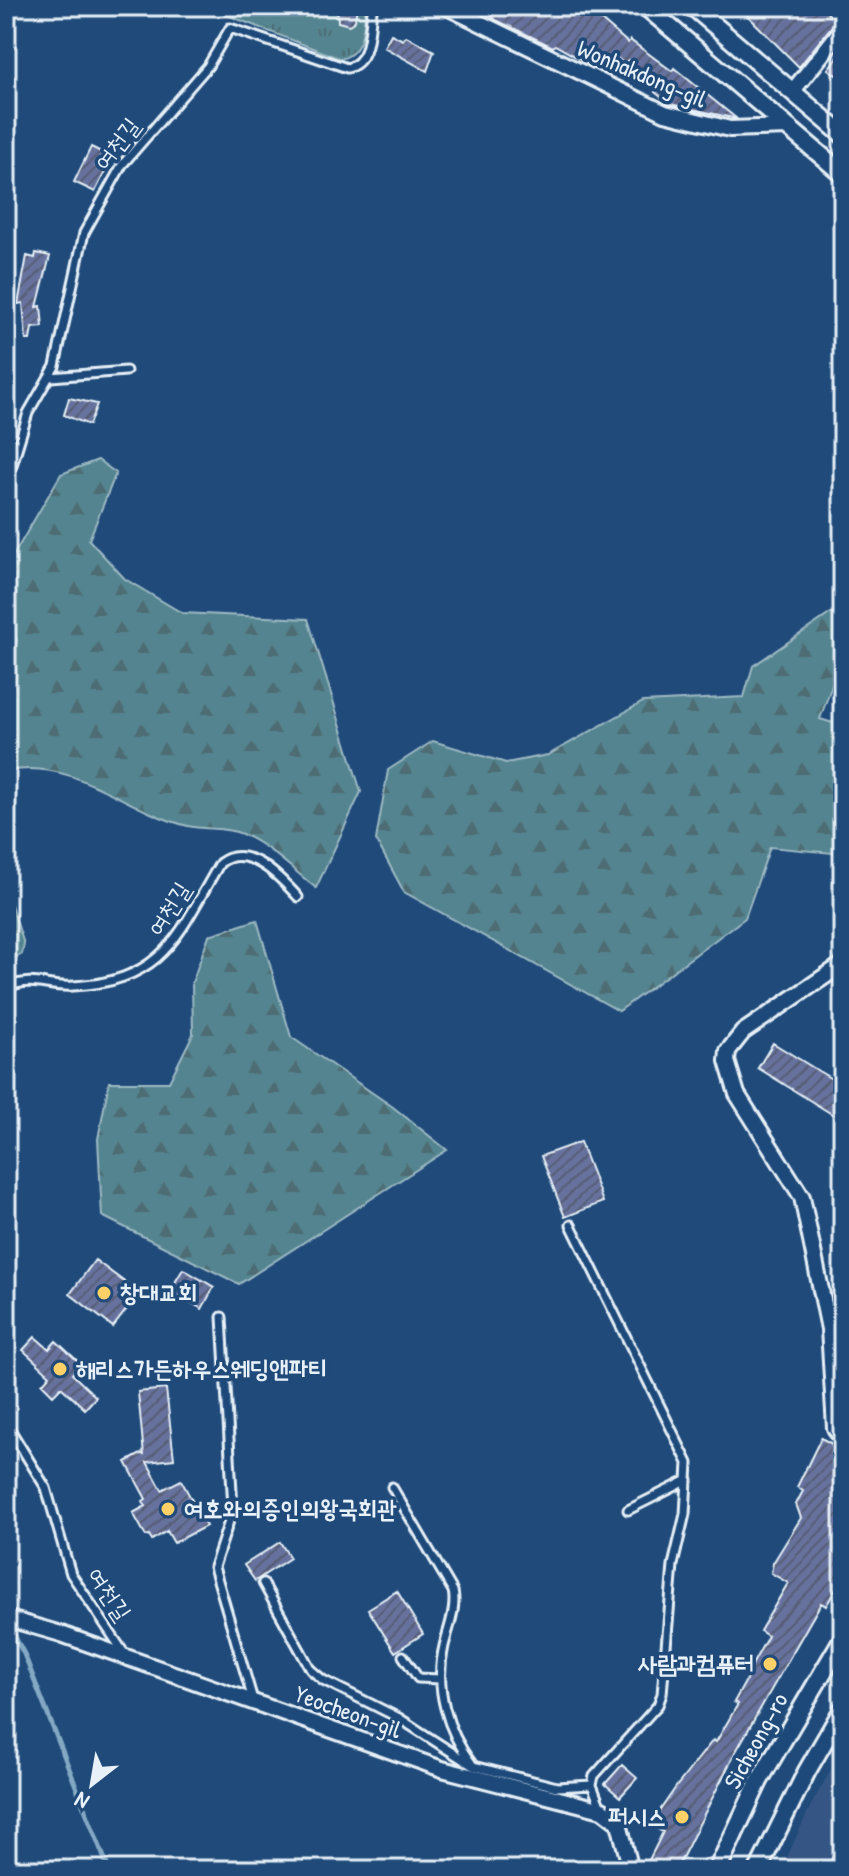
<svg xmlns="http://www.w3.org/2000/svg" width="849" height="1876" font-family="'Patrick Hand','Poor Story',sans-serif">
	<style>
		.built { fill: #345684 }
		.forest { fill: url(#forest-firs); stroke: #9ebac4; stroke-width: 2 }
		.park { fill: url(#park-tufts); stroke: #9ebac4; stroke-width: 2 }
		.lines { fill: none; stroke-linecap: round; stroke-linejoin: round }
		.stream { stroke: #84a9c3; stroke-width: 5 }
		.building { fill: url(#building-hatch); stroke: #e8f1f8; stroke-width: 2 }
		.service-casing { stroke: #e8f1f8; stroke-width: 13 }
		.minor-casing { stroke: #e8f1f8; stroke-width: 20 }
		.tertiary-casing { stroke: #e8f1f8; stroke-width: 22 }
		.service { stroke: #1f4a7a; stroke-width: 7 }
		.minor { stroke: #1f4a7a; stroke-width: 14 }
		.tertiary { stroke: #1f4a7a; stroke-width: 16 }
		.poi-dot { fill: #ffd166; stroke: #1f4a7a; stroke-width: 3 }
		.labels { text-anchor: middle; stroke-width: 7; stroke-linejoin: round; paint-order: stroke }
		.street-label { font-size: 24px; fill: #e8f1f8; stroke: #1f4a7a }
		.poi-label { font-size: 24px; font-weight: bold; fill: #e8f1f8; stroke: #1f4a7a; text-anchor: start }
	</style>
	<defs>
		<pattern id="forest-firs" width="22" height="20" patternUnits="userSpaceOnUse" patternTransform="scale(2)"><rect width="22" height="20" fill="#53848f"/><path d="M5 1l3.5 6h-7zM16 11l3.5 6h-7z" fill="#4e6c73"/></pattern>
		<pattern id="park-tufts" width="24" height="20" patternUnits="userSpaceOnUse" patternTransform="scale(2)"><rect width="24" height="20" fill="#53848f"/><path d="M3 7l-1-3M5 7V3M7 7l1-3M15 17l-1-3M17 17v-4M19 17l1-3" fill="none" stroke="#4e6c73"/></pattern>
		<pattern id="building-hatch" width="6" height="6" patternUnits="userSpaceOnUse" patternTransform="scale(2)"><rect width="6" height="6" fill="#66729d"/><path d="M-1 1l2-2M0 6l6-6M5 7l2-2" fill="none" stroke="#565d74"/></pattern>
	</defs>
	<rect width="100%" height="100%" fill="#1f4a7a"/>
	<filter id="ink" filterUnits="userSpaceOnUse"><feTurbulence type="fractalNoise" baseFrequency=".0125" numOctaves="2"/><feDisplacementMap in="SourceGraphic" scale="16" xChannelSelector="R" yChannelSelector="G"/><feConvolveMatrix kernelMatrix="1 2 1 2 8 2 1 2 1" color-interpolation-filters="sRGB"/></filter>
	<g filter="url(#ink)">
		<path class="built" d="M843 1748V1870H781L810 1807Z"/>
		<path class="forest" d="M98 460 116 473 89 540 125 579 182 613 308 619 361 792 316 888C293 870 270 846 242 834 226 827 205 830 188 826 127 812 75 758 10 771L6 777V659L17 641 6 610V568L61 474Z
			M843 605V653L820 719 843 726V854L770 847 745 918 619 1011 404 892 376 840 388 770 433 741 506 763 548 755 643 702 744 697 753 666Z
			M6 890 24 944 22 954 17 957 6 951Z
			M257 920 291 1037 393 1107 447 1150 239 1284 102 1216 98 1139 109 1082H169L193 1034 192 983 209 935Z"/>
		<path class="park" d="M213 6H366C363 27 365 52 341 59L214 10Z"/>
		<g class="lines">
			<path class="stream" d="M7 1622 24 1654 109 1870"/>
		</g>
		<path class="building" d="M337 6H357L355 21 349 25 338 22Z
			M480 6H585L628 43 630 40 672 71 674 68 737 119 670 104 655 92 660 86 628 60 624 64 616 57 603 72 555 45 553 47 496 20Z
			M738 6H820L836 21 799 67Z
			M391 34 403 40 406 36 434 51 427 71 384 47Z
			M843 49V80L828 69Z
			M91 147 103 153 96 166 106 170 95 192 74 182Z
			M36 253 50 256 37 307 41 306 43 327 32 328 30 340H26L23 303 18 304 27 256 35 258Z
			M69 398 97 404 89 425 64 415Z
			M773 1043 843 1086V1121L758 1068Z
			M580 1142 603 1202 565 1217 541 1156Z
			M95 1260 139 1293 113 1327 70 1294Z
			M183 1269 214 1287 202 1309 170 1291Z
			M35 1337 49 1349 56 1341 81 1364 72 1374 96 1397 85 1409 61 1387 53 1395 42 1384 50 1375 23 1350Z
			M166 1389 174 1459 147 1462 162 1490 181 1480 206 1526 174 1543 167 1531 152 1540 149 1535 146 1536 133 1513 146 1506 143 1501 146 1499 126 1462 143 1453 144 1456 138 1392Z
			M821 1438 843 1450V1577L826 1606 821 1603 735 1753 676 1870H658L647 1864 663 1832 650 1825 676 1787 713 1740 716 1742 738 1704 734 1702 749 1675 747 1674 768 1636 760 1631 788 1583 771 1573 773 1563 801 1518 796 1504 803 1491 797 1487Z
			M280 1542 290 1558 255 1581 244 1565Z
			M397 1591 423 1634 395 1652 368 1609Z
			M622 1765 637 1778 620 1797 605 1784Z
			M843 1833V1870H827Z"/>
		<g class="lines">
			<g class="service-casing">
				<path id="service" d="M51 377 126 371
					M6 485 28 413 55 366 84 233 122 165 208 66 230 28 347 68C373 62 368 26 373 6
					M6 968 13 985
					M6 987C38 976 44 988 73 986 166 981 178 934 220 863 247 842 280 877 298 897
					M571 1225 688 1463 685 1514 673 1565 662 1694 658 1705 594 1776 592 1785 601 1808
					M222 1317 233 1509 214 1567 253 1700
					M6 1423 46 1488 71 1574 124 1653
					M392 1487 453 1591C457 1608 448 1629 444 1646 434 1687 447 1731 472 1764
					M628 1510 688 1480
					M263 1583 311 1670 323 1680 399 1718 473 1766 557 1787 592 1785
					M403 1656 418 1678 440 1679"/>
			</g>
			<g class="minor-casing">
				<path id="minor" d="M445 6 665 113 730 129 787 127
					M792 92 843 28
					M843 964 743 1032 728 1051 727 1061 737 1094 802 1197 829 1329 835 1428 843 1440
					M6 1618 61 1634 442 1769 602 1810 619 1823 631 1870"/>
			</g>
			<g class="tertiary-casing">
				<path id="tertiary" d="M645 6 843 174
					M692 6 843 135
					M717 1870 759 1781 843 1638
					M758 1870 807 1771 843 1709"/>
			</g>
			<use href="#service" class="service"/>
			<use href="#minor" class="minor"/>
			<use href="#tertiary" class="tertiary"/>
		</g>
	</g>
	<g class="poi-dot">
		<circle cx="104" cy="1293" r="8"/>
		<circle cx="60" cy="1369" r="8"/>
		<circle cx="168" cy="1509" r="8"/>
		<circle cx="770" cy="1664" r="8"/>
		<circle cx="682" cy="1817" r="8"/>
	</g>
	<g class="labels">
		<g class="street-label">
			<text transform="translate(642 74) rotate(23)" y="8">Wonhakdong-gil</text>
			<text transform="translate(117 144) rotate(-53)" y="8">여천길</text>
			<text transform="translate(169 909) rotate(-58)" y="8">여천길</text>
			<text transform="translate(109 1594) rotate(56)" y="8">여천길</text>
			<text transform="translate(348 1712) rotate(20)" y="8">Yeocheon-gil</text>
			<text transform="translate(756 1741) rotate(-61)" y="8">Sicheong-ro</text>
		</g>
		<g class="poi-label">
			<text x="120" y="1301">창대교회</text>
			<text x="76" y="1377">해리스가든하우스웨딩앤파티</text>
			<text x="184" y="1517">여호와의증인의왕국회관</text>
			<text x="754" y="1672" text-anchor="end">사람과컴퓨터</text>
			<text x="666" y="1825" text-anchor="end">퍼시스</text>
		</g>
	</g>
	<rect width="849" height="1876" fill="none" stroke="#1f4a7a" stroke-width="32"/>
	<rect x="16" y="16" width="817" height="1844" fill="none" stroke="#e8f1f8" stroke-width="3" filter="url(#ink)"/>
	<g transform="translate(92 1784) rotate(211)" stroke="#1f4a7a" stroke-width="6" paint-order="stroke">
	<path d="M0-6L14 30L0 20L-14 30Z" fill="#e8f1f8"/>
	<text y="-12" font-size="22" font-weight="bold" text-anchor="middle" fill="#e8f1f8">N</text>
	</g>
</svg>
